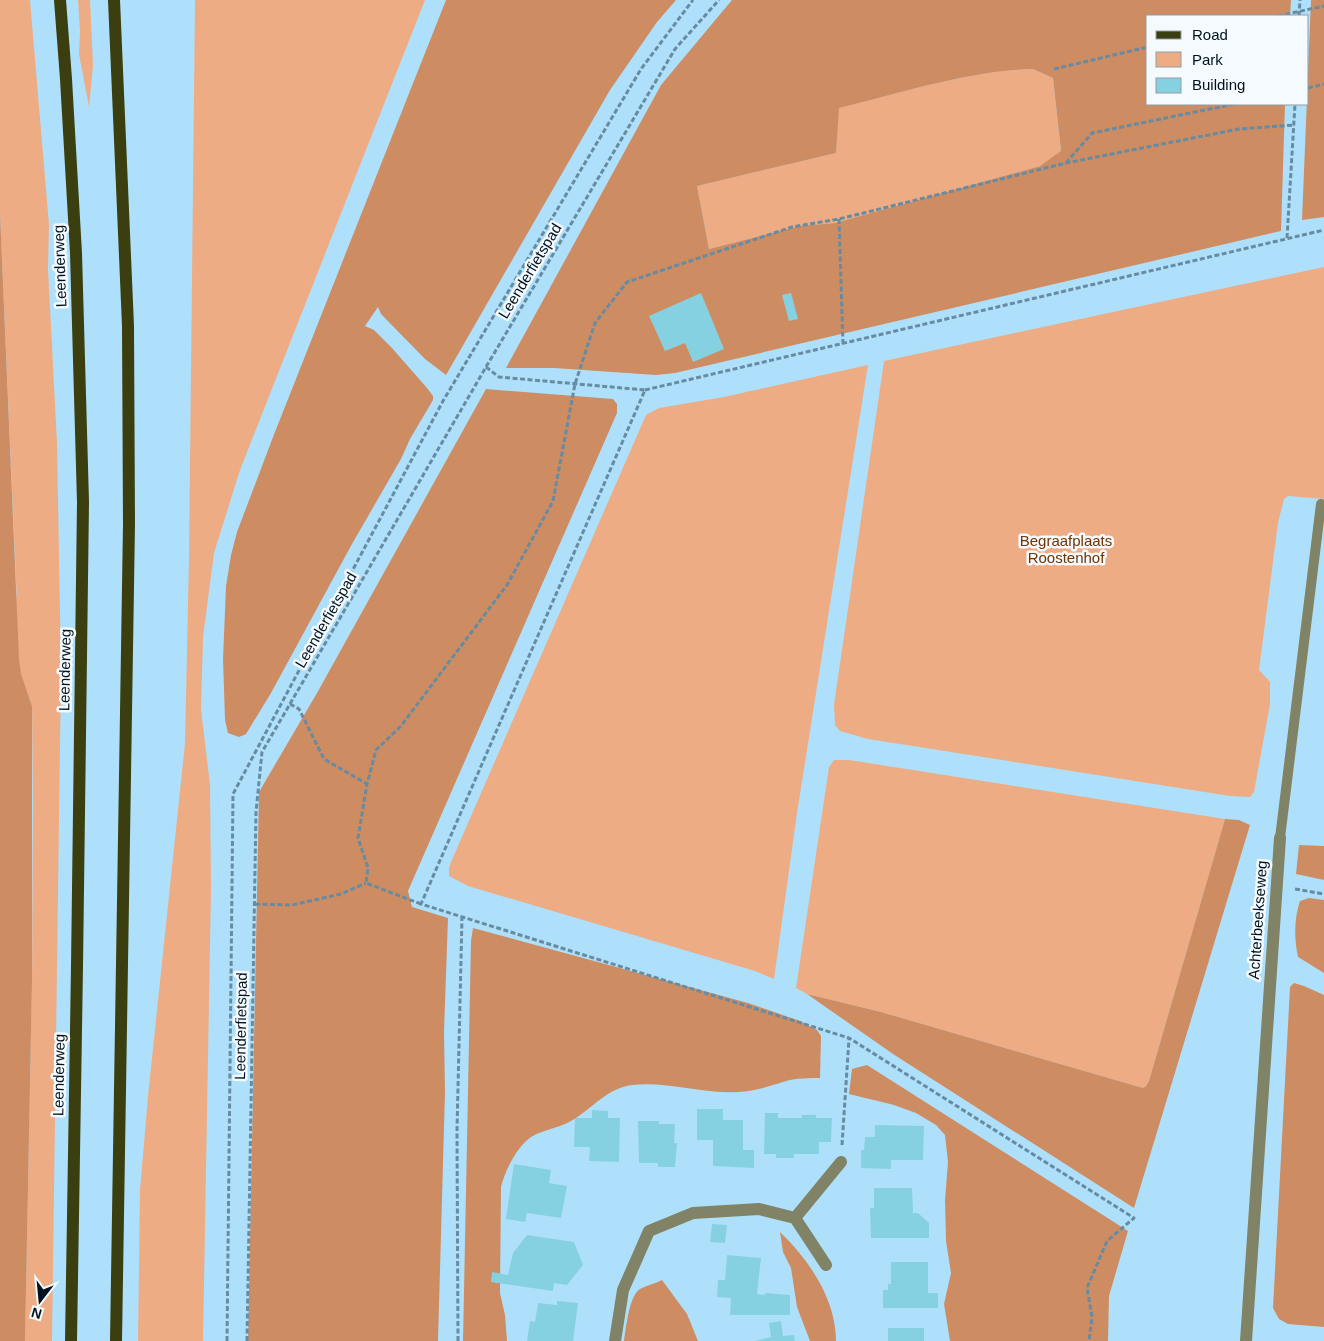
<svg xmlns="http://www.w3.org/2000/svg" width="1324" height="1341" font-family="Arial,sans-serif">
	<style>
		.green { fill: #eeac84 }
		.forest { fill: #ce8c63; fill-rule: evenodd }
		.building { fill: #86d1e1 }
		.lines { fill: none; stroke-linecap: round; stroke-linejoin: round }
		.path { stroke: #678ba0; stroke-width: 3; stroke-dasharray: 5 2.5; stroke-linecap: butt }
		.service { stroke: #808365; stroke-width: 10 }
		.minor { stroke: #808365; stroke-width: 12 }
		.primary { stroke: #3b3e0f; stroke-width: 12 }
		.labels { text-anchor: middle; stroke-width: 5; stroke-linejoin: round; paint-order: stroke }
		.street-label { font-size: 15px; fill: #00121e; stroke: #f4fafd }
		.park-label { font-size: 15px; fill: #723501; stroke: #f4fafd }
	</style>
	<rect width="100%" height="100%" fill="#afe0fb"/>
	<path class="green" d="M0 0H30L49 225 48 269 57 443 61 671 52 1341H25L32 982 33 802 32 706 26 689 0 1341V399L17 604 0 213Z
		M78 0H90L93 65 89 107 79 54 80 32Z
		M195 0H425L240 470 214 553 203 637 201 709 210 785 211 888 203 1341H138L140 1190 148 1096 185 743 189 557Z
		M1033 69 1053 78 1061 152 1040 166 835 223 799 226 709 249 697 186 836 153 838 108C902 93 967 71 1033 69Z
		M1324 267V499L1288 496 1284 499 1278 523 1259 670 1270 682V704L1254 792 1250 797 1230 796 868 739 840 731 835 725 834 705 884 361Z
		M868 365 797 813 774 979 755 971 468 886 449 876V868L451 862 646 415 659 408 724 397Z
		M834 760H849L1225 819 1149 1081 1146 1086 1143 1088 881 1012 807 994 796 988 829 767Z"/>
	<path class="forest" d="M446 0H676L657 22 610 90 446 375 425 359 381 314 378 307 365 326 374 330 392 348 427 388 433 396V400L410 439 401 459 352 544 271 693 246 734 239 737 228 733 225 720 223 659 226 586 231 555 237 532 273 437Z
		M732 0H1291L1290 16H1148V104H1285L1281 231 675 373 656 375 554 368H506L661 85ZM1033 69 1053 78 1061 151 1040 166 835 223 799 226 709 249 697 186 836 153 839 108C902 93 967 71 1033 69Z
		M1311 0H1324V217L1302 220Z
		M0 213 19 659 21 674 32 706V982L25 1341H0Z
		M486 389 613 399 617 404V413L408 891 412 907 448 918 444 1032 445 1092 438 1341H248L259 792 317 693Z
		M1225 819 1239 820 1250 825 1134 1208 893 1054 807 994 881 1012 1143 1088 1146 1086 1149 1081Z
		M1299 845 1324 846V880L1296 874Z
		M1309 898 1324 900V973L1298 957C1294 938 1294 919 1300 901Z
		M473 928 748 1003 800 1021 817 1030 821 1036 820 1078C809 1078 797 1078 786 1081 770 1086 756 1091 738 1092 703 1094 667 1081 632 1085 607 1088 592 1109 571 1121 557 1129 538 1130 526 1141 514 1153 505 1171 501 1187L500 1293 505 1315 507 1341H463L471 941Z
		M1294 983 1304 986 1324 995V1327L1288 1324 1279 1319 1273 1308 1290 987Z
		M867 1065 1128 1231 1109 1296 1108 1341H950L944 1304 951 1273 946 1241 945 1200 948 1162 945 1135 936 1125 916 1113 894 1105 849 1094 852 1069Z
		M780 1232C809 1260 836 1299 836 1341H810L797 1307 791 1268 783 1252Z
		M662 1280 687 1314 698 1341H624C626 1328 629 1296 640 1289 647 1285 655 1284 662 1280Z"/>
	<path class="building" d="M701 293 724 349 693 362 685 343 665 351 649 316Z
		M791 293 798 319 789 321 782 295Z
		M697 1109H723V1120H743V1150H754V1168L713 1166V1140H697Z
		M592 1110 608 1111V1118H620L619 1162 589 1161 590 1147H574L575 1118H592Z
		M765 1113H778V1118H802V1115H816V1118H832L831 1142H819V1154H794V1158H776V1154H764Z
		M638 1121H659V1124H675L674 1143H677L675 1167H658V1163H639Z
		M875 1125 924 1126 923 1160H891V1169L861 1168V1150H864L865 1137H875Z
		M514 1164 551 1170 549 1183 567 1186 561 1218 527 1213 525 1222 506 1219Z
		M874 1188H912L913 1213H918L929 1223V1238H871L870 1208H874Z
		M712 1224 727 1225 725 1243 710 1242Z
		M527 1235 574 1242 583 1265 567 1285 554 1283 553 1291 491 1282 492 1272 508 1275 513 1253Z
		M727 1255 761 1258 757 1294 765 1295V1293L790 1295V1315H730L731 1298 717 1297 718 1280H725Z
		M891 1262H928V1293H938V1308H883V1290H888V1284H891Z
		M557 1301 578 1303 573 1341H527L530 1321 535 1322 538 1303 557 1305Z
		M781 1321 783 1336 794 1335 795 1341H755L771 1337 769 1323Z
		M888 1328H924V1341H888Z"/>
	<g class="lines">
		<path class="path" d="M1278 16 1324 6
			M1299 16 1300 0
			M1054 69 1148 47
			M1308 88 1324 84
			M1066 163 1092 133 1235 104
			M839 219 843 344
			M1287 238 1295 104
			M486 367 499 377 645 390 421 904 849 1038 1134 1218 1107 1241 1087 1288 1092 1317 1089 1341
			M645 390 1324 230
			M290 704 299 709 324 759 367 784
			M1295 889 1324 894
			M255 904 292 905 341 894 366 883
			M421 904 366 883 368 868 358 838 367 784 376 750 401 726 507 585 553 501 575 384 595 323 627 282 792 227 839 219 1066 163 1239 129 1294 125
			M842 1145 849 1039
			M227 1341 233 794 443 401 641 69 693 0
			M247 1341 256 812 262 752 486 367 675 49 719 0
			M458 1341 457 1130 462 917"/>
		<path class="service" d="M1280 838 1321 504"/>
		<path class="minor" d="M795 1218 841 1162
			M615 1341 623 1290 649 1231 693 1213 759 1209 795 1218 826 1265
			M1246 1341 1280 838"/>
		<path class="primary" d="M60 0 66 79 76 253 83 502 77 967 71 1341
			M114 0 128 326 129 524 116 1341"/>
	</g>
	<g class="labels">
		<g class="street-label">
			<text transform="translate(60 266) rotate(-92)" y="5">Leenderweg</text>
			<text transform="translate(530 271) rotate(-59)" y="5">Leenderfietspad</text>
			<text transform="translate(326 620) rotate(-60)" y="5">Leenderfietspad</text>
			<text transform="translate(65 670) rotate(-89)" y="5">Leenderweg</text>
			<text transform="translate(1258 920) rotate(-86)" y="5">Achterbeekseweg</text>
			<text transform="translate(241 1026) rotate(-89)" y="5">Leenderfietspad</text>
			<text transform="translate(59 1075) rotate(-89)" y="5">Leenderweg</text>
		</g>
		<g class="park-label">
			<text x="1066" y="546">Begraafplaats<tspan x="1066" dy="17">Roostenhof</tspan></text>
		</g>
	</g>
	<rect x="1146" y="15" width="162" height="90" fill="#f4fafd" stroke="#929da4"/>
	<rect x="1156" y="31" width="25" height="8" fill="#3b3e0f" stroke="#929da4"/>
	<text x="1192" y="40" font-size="15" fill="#00121e">Road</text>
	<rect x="1156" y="52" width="25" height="15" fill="#eeac84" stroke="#929da4"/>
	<text x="1192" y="65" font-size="15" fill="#00121e">Park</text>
	<rect x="1156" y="78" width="25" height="15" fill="#86d1e1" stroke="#929da4"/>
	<text x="1192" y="90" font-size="15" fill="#00121e">Building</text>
	<g transform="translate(40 1301) rotate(196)" stroke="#f4fafd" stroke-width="4" paint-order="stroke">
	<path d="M0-4L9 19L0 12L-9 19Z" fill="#00121e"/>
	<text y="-8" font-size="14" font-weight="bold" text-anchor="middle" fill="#00121e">N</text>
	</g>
</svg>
